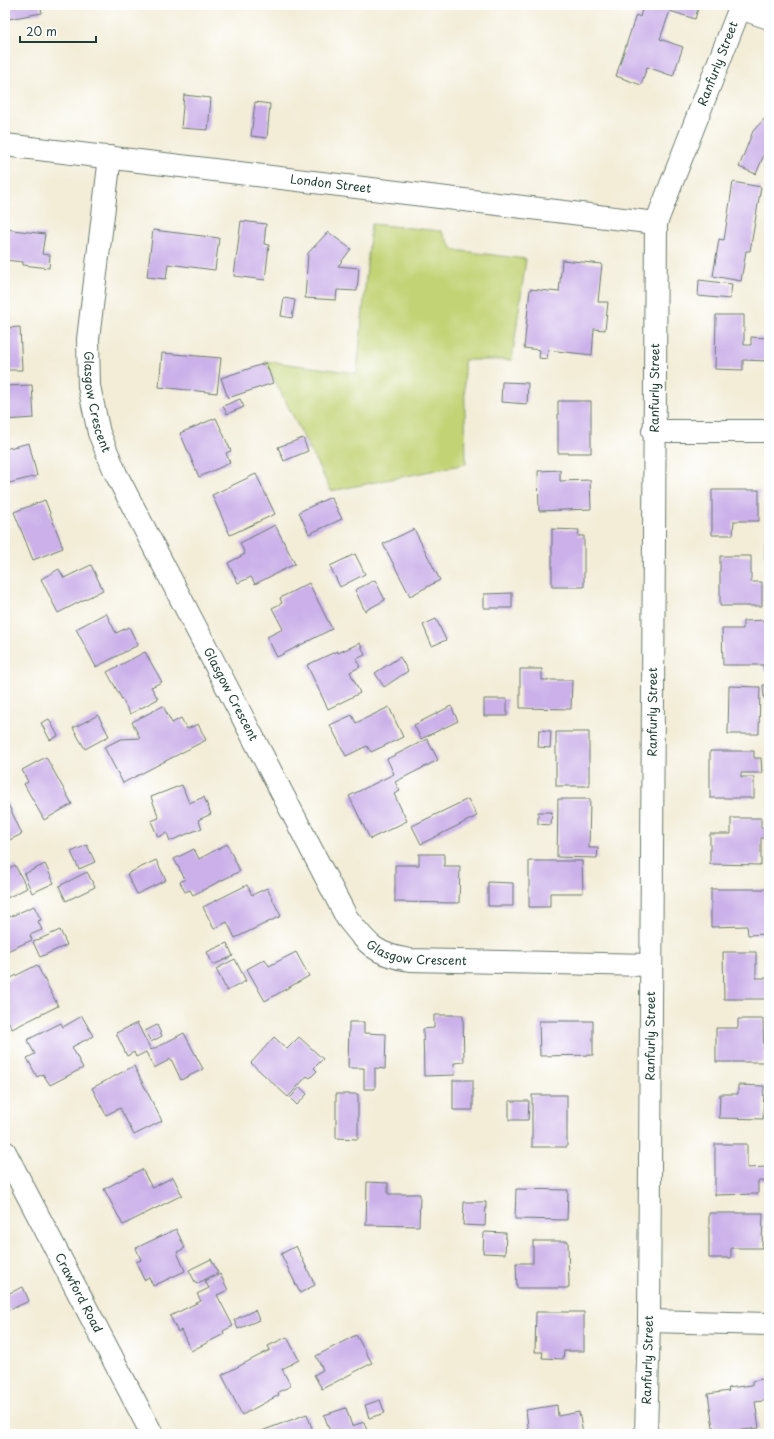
<svg xmlns="http://www.w3.org/2000/svg" width="774" height="1439" font-family="'Playpen Sans',sans-serif">
	<style>
		.green { fill: #c2d375; stroke: #708854 }
		.building { fill: #cbb0e9 }
		.lines { fill: none; stroke-linecap: round; stroke-linejoin: round }
		.minor-casing { stroke: #697b6d; stroke-width: 24 }
		.minor { stroke: #fff; stroke-width: 22 }
		.labels { text-anchor: middle; stroke-width: 3; stroke-linejoin: round; paint-order: stroke }
		.street-label { font-size: 12px; fill: #1f3d34; stroke: #fff }
	</style>
	<rect width="100%" height="100%" fill="#fff"/>
	<filter id="ink" filterUnits="userSpaceOnUse"><feTurbulence type="fractalNoise" baseFrequency=".025" numOctaves="2"/><feDisplacementMap in="SourceGraphic" scale="8" xChannelSelector="R" yChannelSelector="G"/><feConvolveMatrix kernelMatrix="1 2 1 2 8 2 1 2 1" color-interpolation-filters="sRGB"/></filter>
	<filter id="wash" filterUnits="userSpaceOnUse"><feTurbulence type="fractalNoise" baseFrequency=".012" numOctaves="4" result="noise"/><feDisplacementMap in="SourceGraphic" scale="16" xChannelSelector="R" yChannelSelector="G"/><feGaussianBlur stdDeviation="0.9" result="paint"/><feColorMatrix in="noise" values="0 0 0 0 0 0 0 0 0 0 0 0 0 0 0 0 0 1.4 0 .05"/><feComposite in="paint" operator="in"/></filter>
	<g filter="url(#wash)">
		<rect width="100%" height="100%" fill="#f3edd8"/>
		<path class="green" d="M371 224 441 231 454 250 526 259 512 360H464L466 464 331 491 265 361 357 373Z"/>
		<g id="blocks">
			<path class="building" d="M5 5H40L42 13 8 19Z
				M643 5H699L695 19 670 11 660 39 683 47 673 76 647 67 641 85 616 76 636 15 640 17Z
				M184 95 211 98 208 130 181 128Z
				M255 102 270 104 267 138 251 136Z
				M769 114V147L766 150 756 174 739 167 753 131Z
				M733 182 761 187 750 251H746L741 281 713 276 719 239 724 240Z
				M241 221 266 224 264 244 269 245 265 280 234 276Z
				M5 229 45 234 42 254 50 255 49 268 23 265V262L5 260Z
				M153 230 219 238 215 270 168 264 166 279 147 277Z
				M328 232 351 249 338 266 359 268 357 291 337 290 336 300 305 298 308 253Z
				M562 260 602 264 598 302H608L605 330 594 329 592 355 548 350 547 359 539 358 540 350 524 348 530 289 559 292Z
				M699 280 732 284 730 299 698 296Z
				M284 298 295 300 292 318 281 316Z
				M716 315H744V345H751V337L769 338V361L743 360V370L715 369Z
				M20 327 22 370H5V328Z
				M162 353 221 358 217 393 159 387Z
				M266 363 273 383 228 398 221 378Z
				M502 382 528 383 527 404 501 402Z
				M32 385 34 418 5 420V386Z
				M240 399 244 407 227 414 223 406Z
				M558 401H591V453H558Z
				M216 418 231 451 226 453 230 463 199 477 180 433Z
				M303 438 308 451 284 461 278 447Z
				M29 443 37 476 5 484V449Z
				M560 470V481L590 480 591 509 539 511 538 471Z
				M256 474 275 514 230 535 212 495Z
				M712 490H759V521H734L733 535H712Z
				M331 497 342 519 309 534 299 512Z
				M45 500 63 548 33 560 14 512Z
				M275 525 295 564 255 584 251 577 238 583 228 563 245 554 240 543Z
				M414 529 440 580 410 596 383 544Z
				M552 529 579 530 578 536H584V587H552Z
				M765 544H769V560H765Z
				M355 554 365 574 340 587 330 566Z
				M720 556H751V582H762V606H720Z
				M91 565 103 590 58 613 41 579 59 569 64 578Z
				M375 580 385 600 365 611 355 590Z
				M309 583 332 629 277 657 267 637 283 629 272 608 282 603 280 598Z
				M512 593V608H484V594Z
				M106 613 116 633 129 627 138 645 96 667 76 629Z
				M436 619 446 640 432 646 423 625Z
				M769 620V671H764L763 665H723L722 629H743V621Z
				M360 643 365 655 356 659 360 667 350 672 360 693 328 709 307 665 337 651 338 653Z
				M145 652 162 682 151 687 158 699 130 714 107 672Z
				M400 657 408 671 384 687 375 673Z
				M520 669H542V680H572L571 709 520 708Z
				M763 685H769V697L764 698Z
				M729 686 760 687 759 734H728Z
				M484 699H507V716H484Z
				M163 706 172 723 181 718 187 729 198 724 206 740 123 783 104 747 121 739 140 738 132 722Z
				M451 706 458 721 421 739 414 725Z
				M389 707 403 737 371 752 367 746 346 756 330 725 352 715 356 723Z
				M98 715 109 736 85 749 73 728Z
				M49 719 58 736 50 740 41 723Z
				M539 730 551 731 550 748 538 747Z
				M556 732H589V786H556Z
				M427 739 438 760 395 782 400 791 394 794 407 821 370 839 349 796 394 774 387 759Z
				M710 751H754V758H761L762 773H741V777H754V798H710Z
				M46 757 72 804 44 820 24 784 28 782 22 770Z
				M182 785 189 803 204 797 211 814 198 820 202 828 170 841 167 833 158 837 151 821 159 818 151 797Z
				M468 799 477 816 421 844 412 826Z
				M558 799H590L589 848H598L597 858 557 857Z
				M7 802 22 834 5 842V803Z
				M538 812H552L551 825 538 824Z
				M731 818H761V828L769 830V841H766V838H761V865L710 864V834H731Z
				M227 844 240 871 193 895 190 890 185 892 180 882 185 879 174 859 194 849 199 859Z
				M87 845 95 862 79 869 71 852Z
				M419 854H444V866H460L459 903 395 902V865H419Z
				M156 860 166 880 137 894 127 874Z
				M529 861H582L583 893H550V907H529Z
				M45 864 54 883 32 893 24 874Z
				M15 865 27 888 5 899V871Z
				M87 872 95 887 66 901 59 886Z
				M488 882 513 883V906H488Z
				M247 885 252 895 267 888 281 916 235 938 227 922 214 929 203 907Z
				M711 889H767V934L748 935 747 926 711 927Z
				M34 906 41 920 38 921 42 930 30 935 32 940 5 952V919Z
				M60 930 67 945 40 957 33 942Z
				M227 943 233 956 213 965 207 952Z
				M296 952 309 976 265 1001 247 969 265 959 269 966Z
				M723 952H756V978H768V999H724Z
				M235 959 246 981 227 991 216 969Z
				M37 965 58 1006 12 1029 5 1015V1003L8 1002 5 996V981Z
				M434 1015H463L464 1062 454 1063 455 1075 424 1076 423 1029 434 1028Z
				M82 1016 93 1036 72 1047 83 1068 50 1085 43 1074 37 1077 27 1058 35 1054 27 1040 61 1023 63 1027Z
				M738 1019H763L764 1062H716V1028H738Z
				M539 1021H593V1055L540 1056Z
				M349 1022H364V1033L386 1034 385 1069 375 1068V1089H364V1068H348Z
				M137 1023 151 1050 184 1033 203 1069 181 1080 171 1059 154 1068 146 1052 136 1057 134 1052 127 1056 116 1033Z
				M157 1025 162 1036 151 1042 145 1031Z
				M274 1037 287 1049 299 1037 323 1059 314 1068 317 1071 310 1078 307 1076 288 1097 251 1063Z
				M134 1066 162 1121 134 1135 120 1108 106 1115 92 1088Z
				M453 1080H473V1110H453Z
				M738 1085 764 1086 763 1119 719 1118 720 1094H738Z
				M300 1087 307 1094 297 1105 290 1098Z
				M336 1094H358V1139L336 1138Z
				M532 1095H567V1147H532Z
				M509 1101H529L528 1120H509Z
				M715 1144H747V1168L768 1167V1181H758V1194L715 1195Z
				M142 1169 152 1188 173 1177 182 1195 123 1225 104 1189Z
				M367 1182 388 1183V1194H420L419 1226 366 1225Z
				M516 1189 568 1190 567 1220 515 1219Z
				M464 1202H486L485 1226 463 1225Z
				M709 1213H763L762 1248H731V1258H709Z
				M176 1229 185 1248 177 1252 185 1271 153 1286 149 1277 144 1280 136 1262 141 1260 136 1248Z
				M484 1232 506 1233 505 1254 483 1253Z
				M533 1241H568L569 1288H517L516 1263H533Z
				M296 1246 315 1285 300 1293 281 1254Z
				M211 1259 218 1273 196 1284 189 1270Z
				M220 1274 228 1290 217 1295 233 1326 223 1331 224 1334 191 1351 181 1330 178 1332 170 1316 201 1301 197 1294 209 1288 205 1281Z
				M23 1287 29 1301 5 1312V1295Z
				M255 1310 259 1320 238 1329 234 1320Z
				M536 1312H584V1351H564L563 1359 542 1358 543 1352H535Z
				M356 1335 372 1363 322 1389 314 1375 323 1370 316 1356Z
				M287 1337 299 1360 282 1369 291 1386 278 1392 279 1395 242 1415 222 1375 270 1350 268 1346Z
				M768 1378 769 1400 755 1402 759 1428 714 1434 708 1394 729 1391 728 1388 752 1385V1381Z
				M380 1400 385 1413 369 1418 365 1405Z
				M557 1405 558 1416 579 1412 583 1434H529L526 1410Z
				M346 1408 352 1426 364 1422 368 1434H331L324 1415Z
				M307 1414 314 1434H260L259 1432Z"/>
		</g>
	</g>
	<g filter="url(#ink)">
		<use href="#blocks" fill-opacity="0" stroke="#697b6d" stroke-width="1"/>
		<g class="lines">
			<g class="minor-casing">
				<g id="minor">
					<path d="M740 8 769 18"/>
					<path id="s1" d="M5 145 656 223"/>
					<path id="s2" d="M110 157 88 339 89 386 99 433 116 474 347 918C368 945 376 955 410 960L650 965"/>
					<path d="M653 431H769"/>
					<path id="s3" d="M5 1152 152 1434"/>
					<path d="M649 1321 769 1324"/>
					<path id="s4" d="M646 1434 649 1321 656 223 741 5"/>
				</g>
			</g>
			<use href="#minor" class="minor"/>
		</g>
	</g>
	<g class="labels">
		<g class="street-label">
			<text dy="4" stroke="none"><textPath href="#s4" startOffset="1382">Ranfurly Street</textPath></text>
			<text dy="4" stroke="none"><textPath href="#s1" startOffset="328">London Street</textPath></text>
			<text dy="4" stroke="none"><textPath href="#s4" startOffset="1046">Ranfurly Street</textPath></text>
			<text dy="4" stroke="none"><textPath href="#s2" startOffset="247">Glasgow Crescent</textPath></text>
			<text dy="4" stroke="none"><textPath href="#s2" startOffset="571">Glasgow Crescent</textPath></text>
			<text dy="4" stroke="none"><textPath href="#s4" startOffset="722">Ranfurly Street</textPath></text>
			<text dy="4" stroke="none"><textPath href="#s2" startOffset="907">Glasgow Crescent</textPath></text>
			<text dy="4" stroke="none"><textPath href="#s4" startOffset="398">Ranfurly Street</textPath></text>
			<text dy="4" stroke="none"><textPath href="#s3" startOffset="159">Crawford Road</textPath></text>
			<text dy="4" stroke="none"><textPath href="#s4" startOffset="74">Ranfurly Street</textPath></text>
		</g>
	</g>
	<rect width="774" height="1439" fill="none" stroke="#fff" stroke-width="20"/>
	<path d="M20 36v6h76v-6" fill="none" stroke="#1f3d34" stroke-width="2"/>
	<text x="26" y="36" font-size="12" fill="#1f3d34" stroke="#ffffff" stroke-width="3" paint-order="stroke">20 m</text>
</svg>
